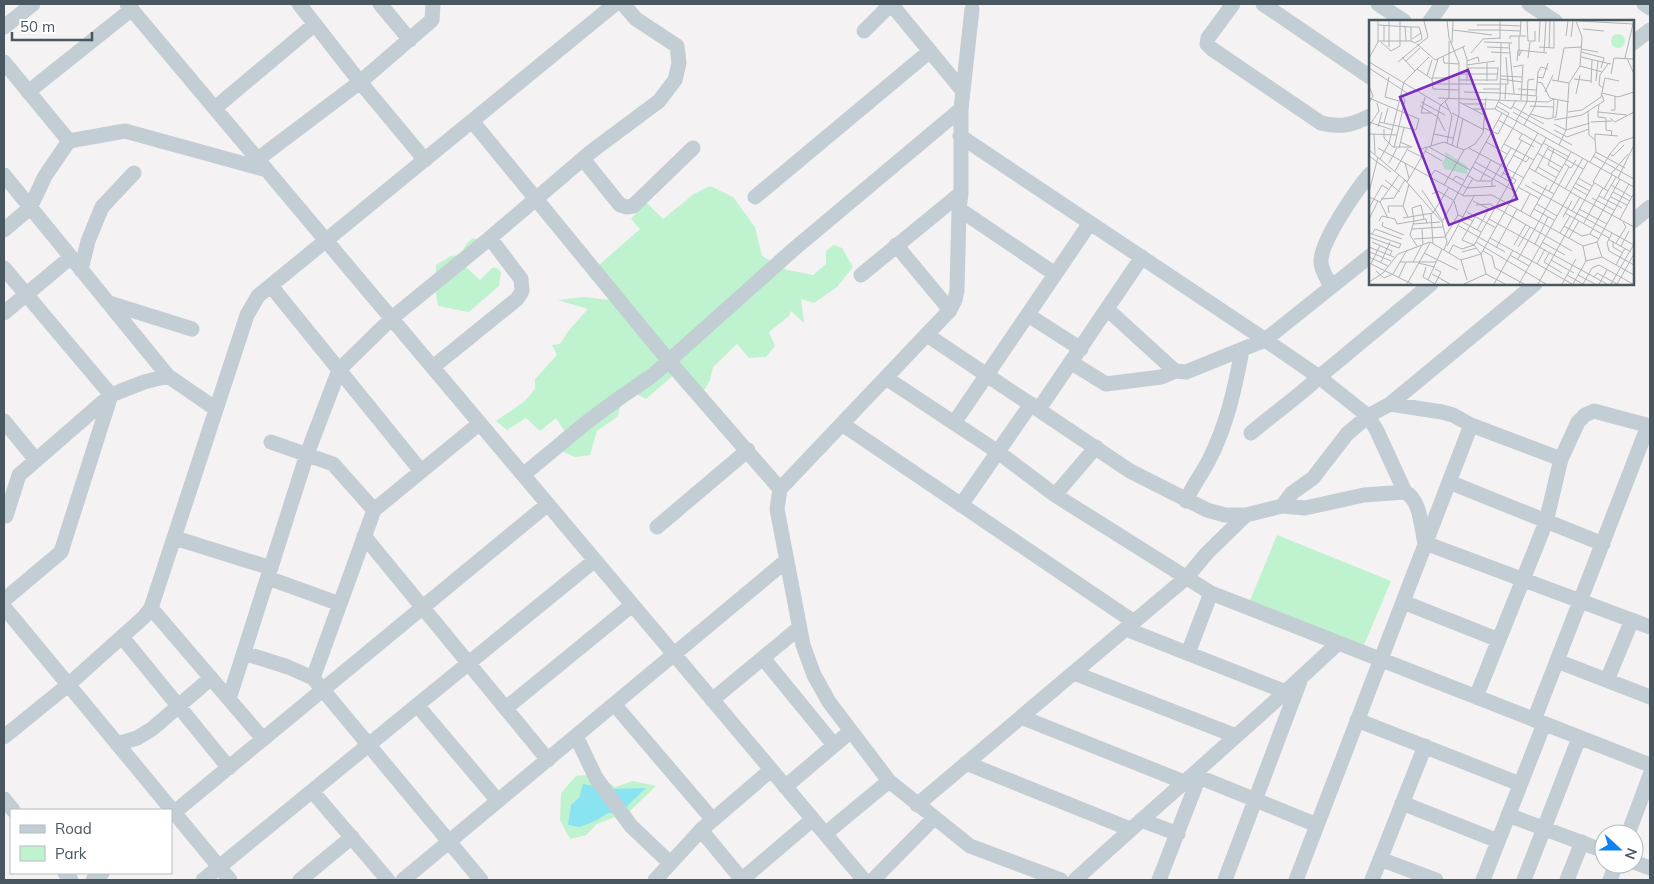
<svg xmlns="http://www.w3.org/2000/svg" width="1654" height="884" font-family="Mulish,sans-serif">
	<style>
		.green { fill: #bff2cf }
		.water { fill: #8ae3f1 }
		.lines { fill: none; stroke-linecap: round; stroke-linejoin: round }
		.minor { stroke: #c2cdd4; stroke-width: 15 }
		.inset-road { fill: none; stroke: #afb4b8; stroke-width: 1 }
		.view { fill: #7b2cbf; fill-opacity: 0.15; stroke: #7b2cbf; stroke-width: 2.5 }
		.inset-edge { fill: none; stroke: #485760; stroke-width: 2.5 }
	</style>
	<rect width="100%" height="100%" fill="#f4f2f2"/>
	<path class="green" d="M710 186 733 197 755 227 762 256 787 270 813 275 826 264V251L834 245 842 248 853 267 837 287 814 303 801 299 804 323 791 311 789 316 769 332 775 346 766 357 749 358 737 344 713 367 710 380 703 392 677 372 646 399 633 392 621 402 618 416 597 431 590 455 575 457 559 450 566 433 556 418 540 431 526 418 507 430 496 421 525 401 535 389V379L557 355 552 345 560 344 570 329 588 309 558 300 584 297 610 300 599 265 640 229 631 219 646 202 663 219 694 194Z
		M473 238 483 241 465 266 480 280 492 268H497L501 272 499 286 469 312 438 306 435 287 436 265 451 256 461 255 466 244Z
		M1277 535 1391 581 1362 650 1249 603Z
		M597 774 615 787 633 781 656 786 630 811 597 824 586 835 570 839 560 820 561 793 576 776Z"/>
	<path class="water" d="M583 784 611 789 646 788 623 810 614 813H608L595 821 580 827 568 825 571 805 579 798Z"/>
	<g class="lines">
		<path class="minor" d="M127 4 864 880
			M299 4 360 82 425 160
			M380 4 410 40
			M891 4 962 90
			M1233 4 1208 38 1207 44 1212 49 1321 123C1341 128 1352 125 1370 116
			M1263 4 1370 77
			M1378 4 1404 21
			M1529 4 1555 21
			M1644 4 1650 8
			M972 9 961 109V193L959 209 957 290 955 300 950 310 780 489 777 509 803 645 814 675 829 702 889 781 970 846 1061 880
			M1430 21 1442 4
			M4 27 33 4
			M864 31 891 4
			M1633 43 1650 30
			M4 62 69 141
			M28 92 132 9
			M215 108 315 24
			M472 121 668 360 780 489
			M960 136 1258 335 1319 377 1368 416 1377 431 1405 492
			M258 159 360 82 432 20 433 4
			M583 159 620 205 627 207 633 206 693 148
			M4 175 168 376 216 409
			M755 197 930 51
			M959 209 1055 274
			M1633 221 1650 207
			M4 230 30 208 45 176 69 141 125 131 267 170
			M896 245 950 310
			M4 268 111 395
			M81 270 88 241 102 207 134 173
			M861 275 961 193
			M271 286 421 471
			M1331 287C1328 280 1321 270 1321 262 1320 242 1357 189 1370 174
			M109 303 192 329
			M1107 309 1175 371 1186 372 1265 340 1370 256
			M4 313 71 257
			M1028 315 1081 349
			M927 335 1130 471 1207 510 1225 515H1246L1282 506 1305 508 1364 495 1405 492C1421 500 1421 528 1425 543L1650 627
			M1072 363 1106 384 1161 377 1175 371
			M433 367 517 299 522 291 521 279 490 238 592 151 659 101 675 80 679 63 677 46 636 19 623 4
			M886 378 998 452 1055 495 1211 593 1650 765
			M1390 404 1442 412 1453 415 1471 425 1561 459
			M1039 409 1142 257
			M4 421 36 460
			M954 423 1090 223
			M842 424 1134 622
			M1251 433C1273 414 1298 397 1319 377L1431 284
			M271 442 333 464 374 510
			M523 475 587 422 618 399 653 375 794 249 961 109
			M1449 482 1603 544
			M1055 495 1096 447
			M1186 501C1192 486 1202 474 1209 460 1227 425 1235 388 1242 350
			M961 505 1031 404
			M1282 506 1292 493 1313 478 1347 434 1368 416 1390 404 1535 284
			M4 513 6 516 19 475 111 395 144 382 168 376
			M657 527 748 450
			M364 536 548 760
			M175 538 271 568
			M268 578 340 604
			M4 600 61 552 111 395
			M1403 602 1499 640
			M4 607 230 880
			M151 608 263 739
			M1126 629 1286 692
			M122 637 229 768
			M244 653 288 667 313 678 481 880
			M1188 653 1211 593
			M763 658 834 745
			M1557 661 1650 697
			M1074 673 1236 736
			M313 678 374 510 480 423
			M1607 680 1632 620
			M1476 697 1546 522 1561 459 1578 422 1585 415 1594 411 1650 426
			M229 699 307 454 339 370 392 318 490 238
			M712 700 799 628
			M614 704 713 820
			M417 705 498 801
			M506 708 632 605
			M1021 717 1184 782
			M1357 720 1520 784
			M1534 720 1648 426
			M576 736 596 778 631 826 670 863
			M4 737 68 685 144 617 151 608 247 315 258 296 615 4
			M117 744 137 738 152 729 211 678
			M966 763 1130 829
			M1196 772 1199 777 1317 825
			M785 787 851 731
			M312 791 388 880
			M4 799 13 810
			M1402 803 1498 841
			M917 805 1187 577 1207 553 1246 515
			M171 815 548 504
			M1508 815 1604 851
			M1141 820 1178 834
			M701 830 739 876 742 877 746 876 813 819
			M825 834 889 781
			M1628 834 1650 775
			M1380 859 1436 880
			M1634 862 1650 868
			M65 873 71 880
			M93 880 102 873
			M203 880 595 560
			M300 880 352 837
			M403 880 787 560
			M655 880 701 830 771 770
			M873 880 934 818
			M1075 880C1162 800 1253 724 1338 643
			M1159 880 1199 777
			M1225 880 1300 681
			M1296 880 1471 425
			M1372 880 1425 746
			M1483 880 1544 724
			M1524 880 1579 738
			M1567 880 1582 842
			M1610 880 1616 864"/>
	</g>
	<g transform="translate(1369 20)">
		<rect width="265" height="265" fill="#f4f2f2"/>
		<path d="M242 21a7 7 0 1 1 14 0a7 7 0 1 1-14 0ZM75 131 98 146V154L76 149 73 144 77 136Z" fill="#bff2cf"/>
		<path class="inset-road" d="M20 1V27M78 1 80 18 90 43V93L83 125M158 1 159 21H166V11M209 1 265 4M9 5 42 7V21H9M15 5V21M108 5H131M131 5 152 6M36 6 37 21M42 7H50L52 13 43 19M214 9 235 11M84 10 123 15M99 10H131M131 10 151 11M150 16V36L153 30M151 16 152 1M197 16 199 1M202 17 204 1M131 19V1M141 19V16H157M42 21 46 23 53 19 52 13M12 22 22 31 31 26V1M115 22 143 23M170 22 171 1M83 23 84 1M140 23 145 74M48 24 66 40 96 26M94 27 98 39V61M118 27 141 28M170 27 185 28V1M180 28 181 1M212 29 229 32M122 32 141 33M175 32 177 1M212 32 235 38 232 48M102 33 114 19 131 18M74 36 75 43 90 44M33 37 46 51M212 37 242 44M0 38 9 22V1M159 38 161 22M256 38 264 4M258 38 265 54M69 39 63 59 64 69 90 70M37 41 51 28M98 41 109 37 110 42M148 41 149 30 178 33M0 42 80 90M29 42 59 17 55 1M118 43V61M98 45 126 41M211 46 233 52M144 47 154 45 152 80M0 48 38 73M98 48H130M48 49 63 59M90 54H129M242 54 245 38 265 39M58 56 63 40M132 56 153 57M20 57 16 77 30 81M168 57 174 58 179 43M63 58H79M132 59 153 62M205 59 222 61M90 60H128L129 48M183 60 200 63M189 61 195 28 213 27M227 61 229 41M168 62 173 63 181 78 200 82M222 63 223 40M64 64H90M90 64H139L137 37M0 66 4 76 0 83M234 68 230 65 231 55 239 44M114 69H131M149 69 167 70M95 72 131 73M176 72 184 55M131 73 168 76 166 86 155 105M233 73 249 77 265 72M207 74 211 55M167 76 169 52 172 47 179 49M56 77 52 93H62M0 78 50 99 47 110 10 102M69 78 179 82 185 79 184 97M136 79 137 64M52 82 76 95M90 82 117 96M130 82 142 89 147 80M94 84H117M230 85 229 92 258 95M51 86 69 97 76 111M161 86 184 87M144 87 175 104M104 89H126L265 167M126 89 131 78 132 23M242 90H246V76M219 91 220 115 226 120 227 132 221 142M144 92 203 125M199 92 213 90 232 77 236 58 250 61M229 92V97L237 98V110L243 111 242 116M83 93 115 110M161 94 179 99 187 97 189 80M241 98 246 102 265 92M129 100 173 125M185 100 213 95 235 81 233 75M147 101 158 82 159 60 165 59M0 102 24 110M222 102 243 101M15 103 19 88M185 104 197 110 221 103M0 106 10 91 8 83M9 107 13 92M115 108 129 114 140 93 127 86M15 109V118L24 127H43L31 122M185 110 198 117 220 109M0 114 28 115M5 114 6 134M65 114 84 118M153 114 150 119 165 127M226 120V114L249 116M117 122 138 134M20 123 35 62 60 37M78 123 83 96 76 81 80 78V21M174 123 200 137M135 124 165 140M190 125 197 110 200 63 211 46 213 17 207 1M62 126 71 86 76 81M60 127 101 150M88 127 94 98M9 128 95 176 123 175 214 226 228 222 260 164M25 128 36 80 32 75M30 128 35 108M100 128 155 158M52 129 75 122 95 130M132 129 148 101M179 129 214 149M185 129 179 145 191 152M0 130 36 160 73 202 78 222 75 230M39 130 53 137M56 131 73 141M227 132 256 148M168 133 194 148M241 134 251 122 265 117M144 135 157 142 160 138M0 136 22 152M224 136 265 159M11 139 20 123M106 142 145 164 147 160 134 153M20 143 28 128M36 143 40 158M196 144 202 148 207 140M103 147 147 172M169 147 188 158M160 148 202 172M232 148 224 162 239 171M232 149 241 134 244 136 255 125M26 151 39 128M166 152 180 126M242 154 259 134M98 155 108 161H123M61 157 66 150 84 160 87 156 95 160M132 157 153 120M209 158 223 166M249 158 265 125M16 160 31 172M84 160 98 168 127 166M111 161 122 140M38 162 58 128M163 162 185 174M206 163 221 171M75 165 95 130 106 124 114 113 117 78M156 165 265 225M242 165 263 177M123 167V161L142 128M149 167 171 179M204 167 218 175M196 169 214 138M235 169 243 155M53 170 73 200M180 171 202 132M0 172 9 137M201 172 265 207M244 172 261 181M63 174 69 171 84 180M94 175 104 158M230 176 253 188M0 177 11 182 19 198M242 177 258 185M223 178 245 190M235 178 247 157M12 179 25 178 36 160M85 181 89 195 104 201M104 181 120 189 108 210M11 182 30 155M168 184 188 196M107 185 121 184 203 231M34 186 40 164M0 188 13 165 19 169M165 189 185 200M210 189 238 204M152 191 161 174M203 191 211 177M98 192 127 208M20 193 19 186H34L39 197M62 193 64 224M196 193 240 218M161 196 178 165M106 197 93 220 105 225 112 234M194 197 203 181M34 198 64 193 80 167M0 199 9 181M120 199 171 227M251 199 265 173M10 201 13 196 26 199 28 204M92 201 112 212M14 202 13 206 35 215M73 202 133 93M215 203 234 168M28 204 57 199 58 203M44 204 71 202M90 206 136 232M195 206 213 216 221 214 230 219M53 208 54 225M43 209 74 207M0 213 32 224 30 228 0 217M191 213 201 196M243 213 238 223 240 231 265 245M3 214 6 209 33 219M221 214 251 159M121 218 163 241M200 218 210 201M45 219 76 217 89 195M239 219 262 232M244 221V227L254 233M3 222 23 231 21 235M107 222 177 264M173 222 196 235M228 222 233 237M247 223 257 207 254 202M166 224 179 197M145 225 157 204M48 226 41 215 45 201 43 188 52 185 55 199M78 226 105 176M214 226 217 241 233 237 265 255M252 226 260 211M0 227 25 237M149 227 161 207M170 227 238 264M127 228 148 189M114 231 123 236 126 248 155 264M1 232 22 241M93 232 108 228M55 233 89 250M80 233 84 225 93 229 105 225 169 113M180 233 175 242 193 253M141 235 160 246M0 237 19 246M149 239 200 147M182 240 205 253M163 241 203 264M12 242 21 222M31 242H67M44 242 53 225M0 243 43 264M49 243 66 247M2 244 11 225M168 244 176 229M230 245 264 264M247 245 256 228M57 247 54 257 66 264M66 249 72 252 66 264M7 251 15 258 24 254 38 230M63 254 81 264M117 254 136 264M198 255 214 264M209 255 226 264M30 257 37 242M225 257 228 253 248 264M59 260 73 229M98 260 92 240 112 234 177 118M0 262 14 253 29 234 61 222 92 240M38 264 61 223M95 264 117 254 112 234M125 264 144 230M150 264 219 141M169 264 225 163M193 264 207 239M204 264 217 241M214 264 223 248 230 245M230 264 238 250M242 264 265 224M248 264 265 234"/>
		<path class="view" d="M99 50 148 179 80 205 31 77Z"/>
		<rect width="265" height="265" class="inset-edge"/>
	</g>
	<rect width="1654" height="884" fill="none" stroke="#485760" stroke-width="10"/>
	<rect x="10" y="809" width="162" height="65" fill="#ffffff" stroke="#b6bcbf"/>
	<rect x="20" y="825" width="25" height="8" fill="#c2cdd4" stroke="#b6bcbf"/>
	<text x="55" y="834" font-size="15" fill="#485760">Road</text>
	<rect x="20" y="846" width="25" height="15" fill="#bff2cf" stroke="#b6bcbf"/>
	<text x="55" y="859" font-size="15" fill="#485760">Park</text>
	<g transform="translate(1619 849) rotate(111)"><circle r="24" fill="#ffffff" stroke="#b6bcbf"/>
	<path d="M0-4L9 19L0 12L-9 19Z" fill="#1081f0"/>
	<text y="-8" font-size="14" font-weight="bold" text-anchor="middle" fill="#485760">N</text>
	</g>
	<path d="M12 32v8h80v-8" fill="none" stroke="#485760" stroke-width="2.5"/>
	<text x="20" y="32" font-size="15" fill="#485760" stroke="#ffffff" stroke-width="4" paint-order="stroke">50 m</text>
</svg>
